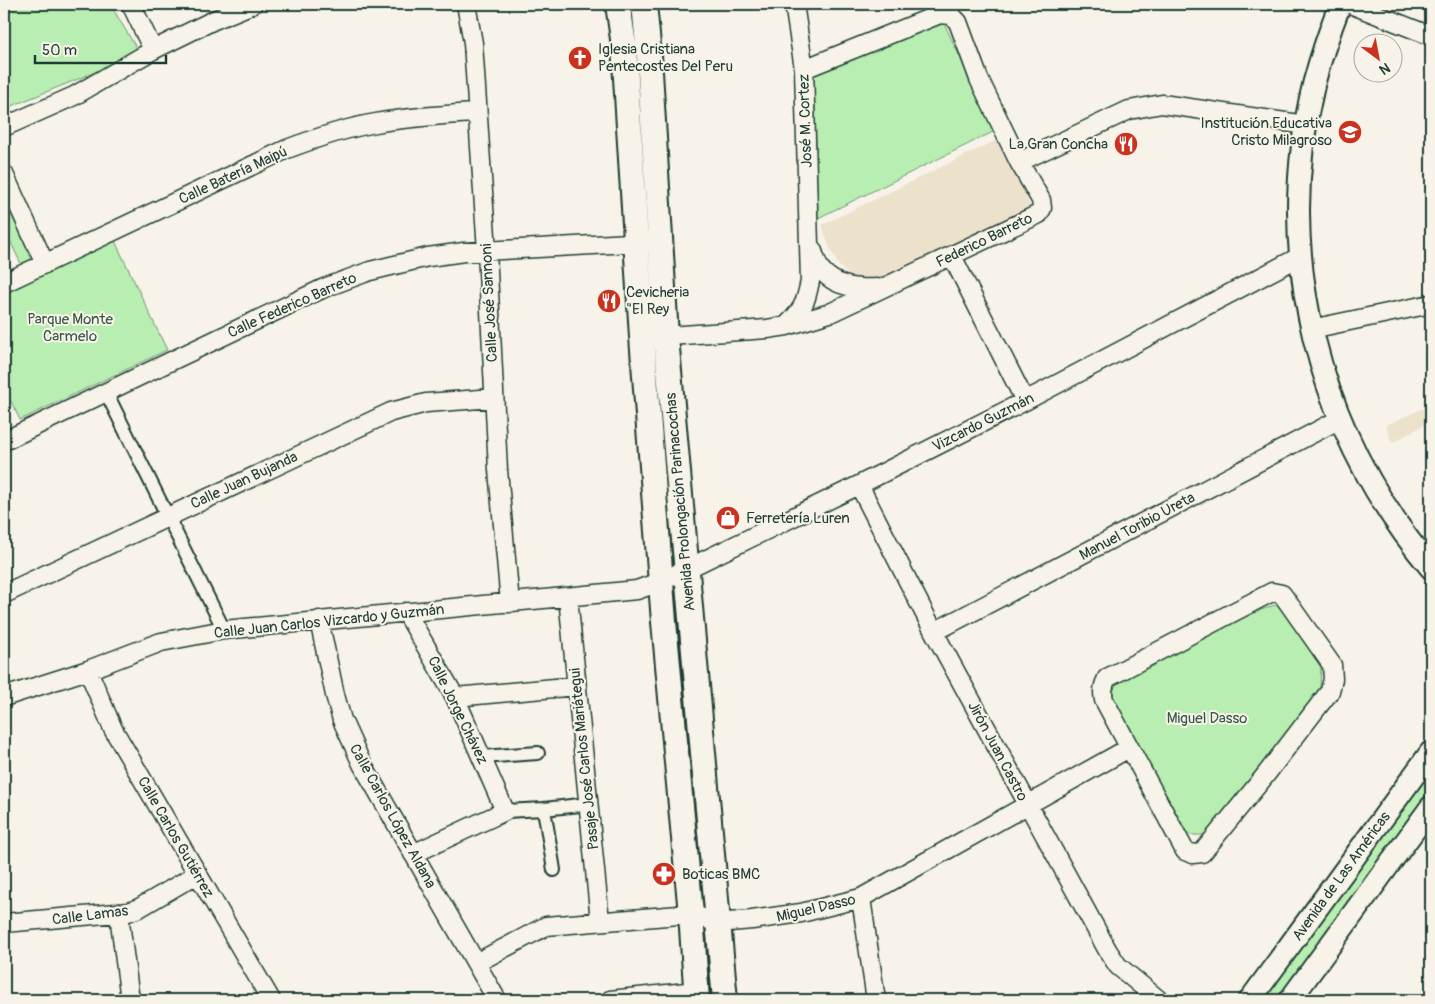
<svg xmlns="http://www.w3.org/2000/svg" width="1435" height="1004" font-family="Pangolin,sans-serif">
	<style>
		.built { fill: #ece2cc }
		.green { fill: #b8eeb1; stroke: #6c9672 }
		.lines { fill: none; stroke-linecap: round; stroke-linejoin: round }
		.pedestrian-casing { stroke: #1f3d34; stroke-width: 16 }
		.minor-casing { stroke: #1f3d34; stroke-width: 21 }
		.tertiary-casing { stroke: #1f3d34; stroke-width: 25 }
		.secondary-casing { stroke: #1f3d34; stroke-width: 28 }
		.pedestrian { stroke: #f7f3e8; stroke-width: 12 }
		.minor { stroke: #f7f3e8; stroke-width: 18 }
		.tertiary { stroke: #f7f3e8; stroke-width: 21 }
		.secondary { stroke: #f7f3e8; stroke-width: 24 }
		.labels { text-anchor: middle; stroke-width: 4; stroke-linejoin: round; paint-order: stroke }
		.poi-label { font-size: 15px; fill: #1f3d34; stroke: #f7f3e8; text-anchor: start }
		.street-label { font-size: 15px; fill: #1f3d34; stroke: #f7f3e8 }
		.park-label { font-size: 15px; fill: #365847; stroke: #f7f3e8 }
	</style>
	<rect width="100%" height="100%" fill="#f7f3e8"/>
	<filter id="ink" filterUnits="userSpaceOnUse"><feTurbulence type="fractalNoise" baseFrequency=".02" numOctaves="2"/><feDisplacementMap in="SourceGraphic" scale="10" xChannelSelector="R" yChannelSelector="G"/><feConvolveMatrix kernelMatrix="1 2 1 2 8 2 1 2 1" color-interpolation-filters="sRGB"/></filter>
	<g filter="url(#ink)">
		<path class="built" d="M999 139 1031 207 877 283H864L850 276 839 266 830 249 822 225Z
			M1431 405V421L1392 443 1386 425Z"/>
		<path class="green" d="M4 4H110L140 54 4 109Z
			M943 21 995 131 818 218 814 75Z
			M4 198 32 259 21 264 4 228Z
			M114 239 167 350 20 420 4 387V291Z
			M1275 605 1280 606 1321 665 1320 690 1219 823C1207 835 1205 837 1188 834L1115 705C1112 694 1113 690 1118 680L1253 613Z
			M1431 765V791L1277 1000H1263L1364 858Z"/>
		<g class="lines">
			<g class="pedestrian-casing">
				<path id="pedestrian" d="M106 392 224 630
					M482 757 538 753
					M544 809 554 870
					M505 811 544 809 589 804"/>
			</g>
			<g class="minor-casing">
				<path id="minor" d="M131 4 153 50
					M466 4 473 43 487 251 498 470 510 603
					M1350 4 1431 36
					M4 127 74 96 153 50 214 20 253 4
					M1019 162 1129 110 1162 104 1306 125
					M4 174 45 264
					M812 249C815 256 817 266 822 271 836 287 856 289 877 288
					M952 256 1025 401
					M4 283 287 149C316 138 346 128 376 123 409 117 443 115 476 113
					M787 325C803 310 806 302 810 281L804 69 794 4
					M1311 329 1431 304
					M655 337 767 329 787 326 830 313 1039 214 1042 208 1041 200 1019 162 979 79 958 22 951 15 940 14 804 69
					M4 441 324 288 370 271 428 257 464 252 648 242
					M859 485 934 632 1108 951 1118 966 1159 1000
					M1272 592 1282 594 1332 665 1333 679 1330 691 1264 777 1202 853 1193 854 1185 851 1104 700C1102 691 1103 686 1107 678Z
					M4 594 391 412 426 403 494 398
					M568 597 600 921
					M406 612 455 697 505 811 413 854
					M319 620 335 695 342 720 362 764 497 1000
					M934 632 1340 419
					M88 670 113 729 271 1000
					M4 697 88 670 161 642 224 630 637 590 662 581 859 485 1025 401 1301 256
					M455 697 577 686
					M861 898 876 1000
					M119 914 130 1000
					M4 923 128 912 139 908 197 874
					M476 963 546 926 691 914 718 923 752 920 801 913 861 898 1129 748
					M610 1000 696 991"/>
			</g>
			<g class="tertiary-casing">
				<path id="tertiary" d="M1340 4C1330 30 1321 56 1314 83 1272 255 1318 433 1431 568
					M1250 1000 1431 752
					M1290 1000 1431 807"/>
			</g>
			<g class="secondary-casing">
				<path id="secondary" d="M618 4 624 46 642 337 664 622 691 914 697 1000
					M644 4 649 55 666 337 725 1000"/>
			</g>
			<use href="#pedestrian" class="pedestrian"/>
			<use href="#minor" class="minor"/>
			<use href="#tertiary" class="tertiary"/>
			<use href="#secondary" class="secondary"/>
		</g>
	</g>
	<defs>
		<g id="church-disc" transform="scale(1.25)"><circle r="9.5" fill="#c8321e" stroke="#f7f3e8"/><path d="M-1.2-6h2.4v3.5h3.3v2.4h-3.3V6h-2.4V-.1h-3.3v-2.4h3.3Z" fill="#fff"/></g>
		<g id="school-disc" transform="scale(1.25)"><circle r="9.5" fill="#c8321e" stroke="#f7f3e8"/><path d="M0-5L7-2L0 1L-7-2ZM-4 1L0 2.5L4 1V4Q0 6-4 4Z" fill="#fff"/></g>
		<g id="restaurant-disc" transform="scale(1.25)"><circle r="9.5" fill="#c8321e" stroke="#f7f3e8"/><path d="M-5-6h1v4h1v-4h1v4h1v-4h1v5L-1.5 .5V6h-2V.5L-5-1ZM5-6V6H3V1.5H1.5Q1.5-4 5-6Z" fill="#fff"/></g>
		<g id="shop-disc" transform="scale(1.25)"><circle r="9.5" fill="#c8321e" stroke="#f7f3e8"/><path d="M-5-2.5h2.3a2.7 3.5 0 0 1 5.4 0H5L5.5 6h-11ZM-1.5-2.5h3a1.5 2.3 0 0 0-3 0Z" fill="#fff"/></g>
		<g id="pharmacy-disc" transform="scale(1.25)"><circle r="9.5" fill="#c8321e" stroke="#f7f3e8"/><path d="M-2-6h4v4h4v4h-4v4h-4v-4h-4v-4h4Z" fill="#fff"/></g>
	</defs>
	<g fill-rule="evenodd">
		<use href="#church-disc" x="580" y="58"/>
		<use href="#school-disc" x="1350" y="132"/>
		<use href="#restaurant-disc" x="1126" y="144"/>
		<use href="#restaurant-disc" x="609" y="301"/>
		<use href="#shop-disc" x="728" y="518"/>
		<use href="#pharmacy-disc" x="664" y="874"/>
	</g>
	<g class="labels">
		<g class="poi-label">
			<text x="598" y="54">Iglesia Cristiana<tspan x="598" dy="17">Pentecostes Del Peru</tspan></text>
			<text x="1332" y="128" text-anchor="end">Institución Educativa<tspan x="1332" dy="17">Cristo Milagroso</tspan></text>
			<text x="1108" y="149" text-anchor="end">La Gran Concha</text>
			<text x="626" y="297">Cevicheria<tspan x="626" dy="17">"El Rey</tspan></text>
			<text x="746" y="523">Ferretería Luren</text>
			<text x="682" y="879">Boticas BMC</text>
		</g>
		<g class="street-label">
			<text transform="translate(805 121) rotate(-92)" y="5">José M. Cortez</text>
			<text transform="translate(233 175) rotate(-25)" y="5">Calle Batería Maipú</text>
			<text transform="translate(984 240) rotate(-26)" y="5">Federico Barreto</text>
			<text transform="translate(489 303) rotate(-93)" y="5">Calle José Sannoni</text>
			<text transform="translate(292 305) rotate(-24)" y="5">Calle Federico Barreto</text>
			<text transform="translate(983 422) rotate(-27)" y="5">Vizcardo Guzmán</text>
			<text transform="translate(244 480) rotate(-25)" y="5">Calle Juan Bujanda</text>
			<text transform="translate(680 502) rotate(-95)" y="5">Avenida Prolongación Parinacochas</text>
			<text transform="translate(1137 526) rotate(-28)" y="5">Manuel Toribio Ureta</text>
			<text transform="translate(329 621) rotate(-6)" y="5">Calle Juan Carlos Vizcardo y Guzmán</text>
			<text transform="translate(458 710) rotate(64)" y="5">Calle Jorge Chávez</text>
			<text transform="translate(998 751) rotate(62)" y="5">Jirón Juan Castro</text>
			<text transform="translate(584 759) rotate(-96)" y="5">Pasaje José Carlos Mariátegui</text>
			<text transform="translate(393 816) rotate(61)" y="5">Calle Carlos López Aldana</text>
			<text transform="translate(176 837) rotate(60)" y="5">Calle Carlos Gutiérrez</text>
			<text transform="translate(1341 876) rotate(-54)" y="5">Avenida de Las Américas</text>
			<text transform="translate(816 908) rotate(-13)" y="5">Miguel Dasso</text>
			<text transform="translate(90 915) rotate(-7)" y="5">Calle Lamas</text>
		</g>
		<g class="park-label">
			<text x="70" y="324">Parque Monte<tspan x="70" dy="17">Carmelo</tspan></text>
			<text x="1207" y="723">Miguel Dasso</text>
		</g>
	</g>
	<rect width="1435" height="1004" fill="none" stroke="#f7f3e8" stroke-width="20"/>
	<rect x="10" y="10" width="1415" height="984" fill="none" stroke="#1f3d34" stroke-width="2" filter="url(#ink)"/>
	<g transform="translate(1378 58) rotate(148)"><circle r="24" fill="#f7f3e8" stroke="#a1aaa0"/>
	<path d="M0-4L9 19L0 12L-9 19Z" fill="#c8321e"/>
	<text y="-8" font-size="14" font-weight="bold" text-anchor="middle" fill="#1f3d34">N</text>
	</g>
	<path d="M35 55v8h131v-8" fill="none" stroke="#1f3d34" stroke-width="2.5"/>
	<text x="42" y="55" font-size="15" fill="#1f3d34" stroke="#f7f3e8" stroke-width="4" paint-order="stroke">50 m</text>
</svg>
